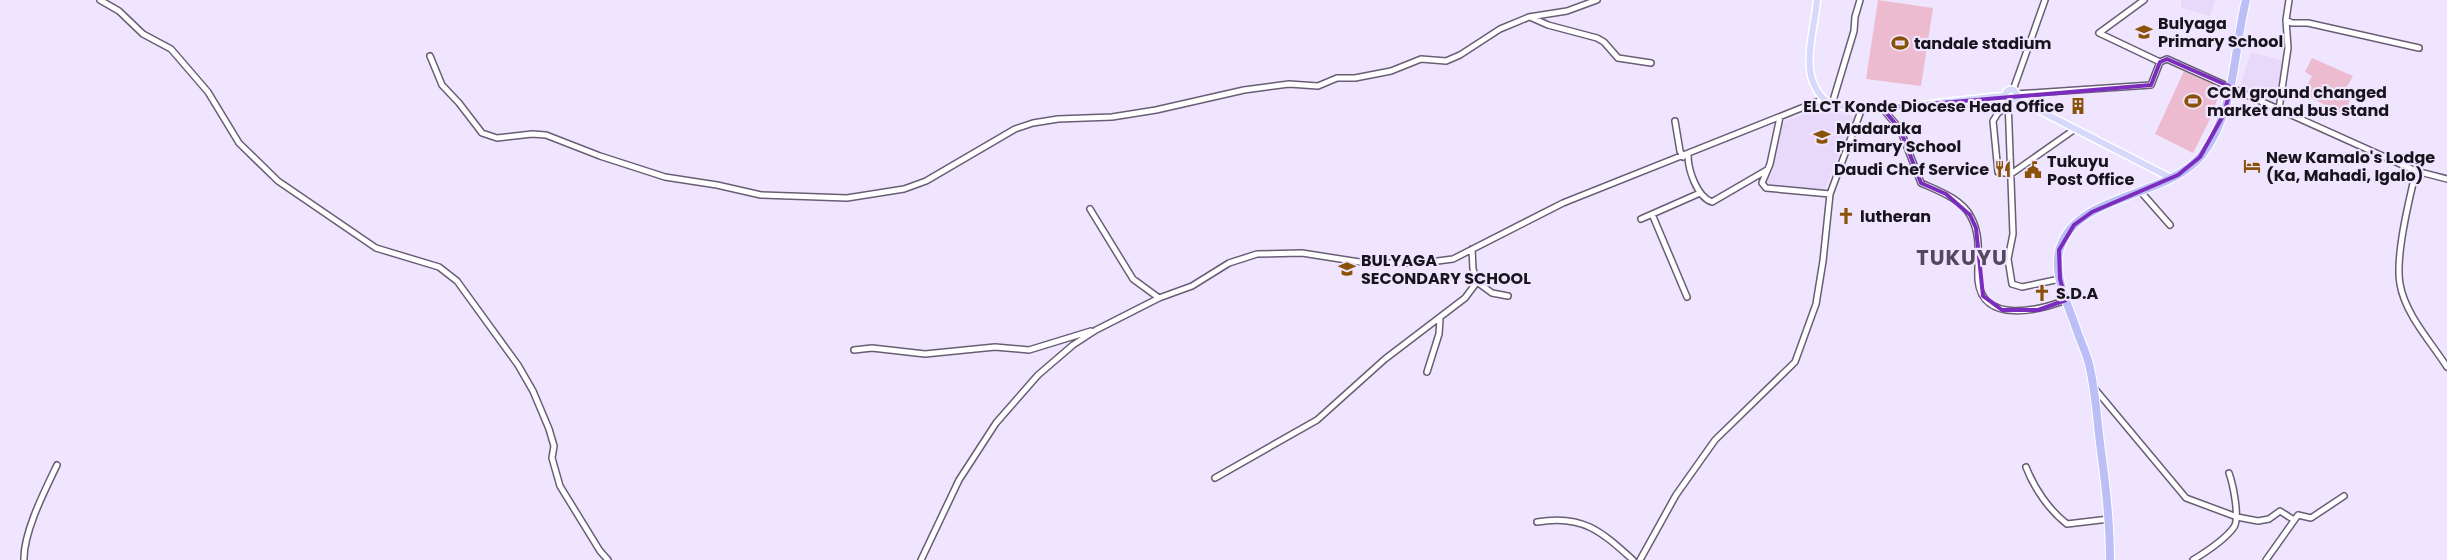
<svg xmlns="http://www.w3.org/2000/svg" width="2447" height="560" font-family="Poppins,sans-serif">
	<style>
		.built { fill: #e8d9fb }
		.green { fill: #edbbcf }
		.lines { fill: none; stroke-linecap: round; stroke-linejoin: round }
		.minor-casing { stroke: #685e74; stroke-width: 8 }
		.major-casing { stroke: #fff; stroke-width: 9 }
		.highway-casing { stroke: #fff; stroke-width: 10 }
		.minor { stroke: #fff; stroke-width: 5 }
		.major { stroke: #d6d9f9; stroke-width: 6 }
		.highway { stroke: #bbbff5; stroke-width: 8 }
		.marked { fill: none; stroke: #7b2cbf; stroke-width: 4; stroke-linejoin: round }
		.labels { text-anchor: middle; stroke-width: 4.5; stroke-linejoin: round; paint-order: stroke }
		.poi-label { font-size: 16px; font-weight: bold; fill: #18141d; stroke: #f0e5ff; text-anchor: start }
		.district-label { font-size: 21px; font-weight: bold; letter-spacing: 1px; fill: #53495e; stroke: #f0e5ff }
	</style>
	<rect width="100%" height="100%" fill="#f0e5ff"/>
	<path class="built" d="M2181 0H2215L2210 16 2181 8Z
		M2251 52 2285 61 2274 104 2237 95Z
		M1814 110H1824L1854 116 1824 192 1766 186 1780 123Z"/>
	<path class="green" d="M1878 0 1933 8 1921 86 1866 79Z
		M2312 58 2353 76 2343 93 2351 98 2344 114 2303 94 2312 76 2305 72Z
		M2184 71 2221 88 2212 115 2193 153 2155 134Z"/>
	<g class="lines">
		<g class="minor-casing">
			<path id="minor" d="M100 0 119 11 143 34 171 49 208 92 239 143 278 181 376 248 439 267 457 281 518 365 533 391 549 429 554 446 552 458 560 486 600 551 608 560
				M2144 0 2099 33 2160 62
				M2289 0 2286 20 2292 23H2308L2419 48
				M1530 17 1548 25 1597 38 1604 42 1618 58 1651 63
				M430 56 442 85 459 103 482 133 497 138 532 134 546 135 600 156 665 177 717 185 761 195 847 198 904 189 926 181 1015 129 1033 123 1058 119 1112 117 1156 110 1244 90 1289 84 1318 86 1337 78H1355L1391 71 1421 59 1446 61 1460 55 1500 29 1529 17 1567 11 1597 0
				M2013 90 2045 0
				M2016 94 2151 85 2160 62 2167 59 2416 171 2447 179
				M2008 100 2013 234 2008 259 2012 284 2022 287 2060 279
				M1832 104 1854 31 1855 17 1860 0
				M2008 106 1998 113 1993 121 1998 172 2011 174 2075 129
				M1882 108 1900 129 1921 183C1939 191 1962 199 1971 217 1982 237 1977 259 1978 280 1982 325 2040 310 2066 300
				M2279 109 2288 48 2286 20
				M1780 117 1770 164 1762 183 1766 188 1830 194
				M1675 121 1680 151 1683 157
				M1688 155C1688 170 1697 197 1712 202L1767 170
				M2416 171C2409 200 2395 257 2400 284 2405 314 2431 342 2447 367
				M2141 192 2170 225
				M1090 209 1133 279 1159 298
				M1652 214 1687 297
				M1641 219 1700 193
				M1477 282 1492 293 1508 296
				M854 350 872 348 925 354 995 347 1029 350 1091 331
				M1427 372 1439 334 1440 319
				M2095 389 2186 498 2237 517 2258 521 2269 519 2280 511 2294 520
				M2026 467C2034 488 2049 510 2067 524L2109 519
				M1215 478 1317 420 1385 359 1465 298 1477 282 1473 269 1472 249
				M1537 522C1582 514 1601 531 1633 560
				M24 560C23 533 45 490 57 465
				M921 560 959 480 996 423 1038 375 1073 345 1096 330 1159 298 1192 286 1229 263 1257 254 1302 253 1366 263H1422L1453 259 1563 203 1824 99
				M1640 560 1676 495 1715 440 1795 362 1816 304 1823 261 1830 194 1862 108
				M2193 560C2206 552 2225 540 2234 527 2240 518 2233 484 2229 473
				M2266 560 2298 515 2311 518 2344 496"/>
		</g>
		<g class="major-casing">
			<path id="major" d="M1817 0C1815 24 1806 53 1811 76 1813 84 1818 94 1824 99 1850 121 1968 97 2005 96
				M2005.5 95a5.5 5.5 0 1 1 11 0a5.5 5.5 0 1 1-11 0Z
				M2015 98 2171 178"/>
		</g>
		<g class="highway-casing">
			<path id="highway" d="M2110 560C2110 523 2106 487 2101 451 2097 422 2096 392 2089 364 2086 352 2080 340 2076 328 2068 304 2052 274 2060 248 2077 193 2168 198 2202 155 2236 111 2233 52 2246 0"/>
		</g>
		<use href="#minor" class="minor"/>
		<use href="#major" class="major"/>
		<use href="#highway" class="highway"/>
	</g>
	<path class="marked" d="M2167 59 2231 87 2224 114 2200 157 2178 175 2092 212 2074 225 2059 250 2060 279 2066 300 2038 310H2002L1983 296 1976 228 1970 215 1946 194 1921 183 1900 129 1882 108 2151 85 2160 62Z"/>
	<defs>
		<g id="school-bare" transform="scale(1.35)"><path d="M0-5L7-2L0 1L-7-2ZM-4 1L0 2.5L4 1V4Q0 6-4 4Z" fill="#8a5108" stroke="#f0e5ff" stroke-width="2.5" paint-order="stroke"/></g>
		<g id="stadium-bare" transform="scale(1.35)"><path d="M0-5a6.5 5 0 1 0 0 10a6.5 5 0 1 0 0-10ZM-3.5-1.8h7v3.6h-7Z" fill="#8a5108" stroke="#f0e5ff" stroke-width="2.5" paint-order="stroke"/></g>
		<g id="building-bare" transform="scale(1.35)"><path d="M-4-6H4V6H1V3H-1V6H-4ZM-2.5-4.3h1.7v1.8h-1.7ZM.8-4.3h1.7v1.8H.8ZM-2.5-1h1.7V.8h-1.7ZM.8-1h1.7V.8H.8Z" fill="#8a5108" stroke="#f0e5ff" stroke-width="2.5" paint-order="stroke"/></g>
		<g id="hotel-bare" transform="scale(1.35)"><path d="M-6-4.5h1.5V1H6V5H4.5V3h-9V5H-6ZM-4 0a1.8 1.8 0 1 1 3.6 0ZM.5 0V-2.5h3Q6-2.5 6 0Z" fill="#8a5108" stroke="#f0e5ff" stroke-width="2.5" paint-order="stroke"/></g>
		<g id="restaurant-bare" transform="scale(1.35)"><path d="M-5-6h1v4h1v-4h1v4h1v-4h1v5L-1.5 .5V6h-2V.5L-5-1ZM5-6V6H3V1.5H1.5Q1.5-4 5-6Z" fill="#8a5108" stroke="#f0e5ff" stroke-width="2.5" paint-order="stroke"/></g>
		<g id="civic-bare" transform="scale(1.35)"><path d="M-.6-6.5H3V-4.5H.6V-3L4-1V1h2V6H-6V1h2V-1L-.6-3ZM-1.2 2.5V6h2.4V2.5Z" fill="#8a5108" stroke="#f0e5ff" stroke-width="2.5" paint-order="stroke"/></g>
		<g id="church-bare" transform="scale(1.35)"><path d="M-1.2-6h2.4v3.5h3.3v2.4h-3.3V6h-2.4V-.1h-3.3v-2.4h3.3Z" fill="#8a5108" stroke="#f0e5ff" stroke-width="2.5" paint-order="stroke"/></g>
	</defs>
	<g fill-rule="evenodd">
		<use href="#school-bare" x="2144" y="32"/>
		<use href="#stadium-bare" x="1900" y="43"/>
		<use href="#stadium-bare" x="2193" y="101"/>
		<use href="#building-bare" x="2078" y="106"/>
		<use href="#school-bare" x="1822" y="137"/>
		<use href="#hotel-bare" x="2252" y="166"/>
		<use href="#restaurant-bare" x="2003" y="169"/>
		<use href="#civic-bare" x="2033" y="170"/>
		<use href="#church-bare" x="1846" y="216"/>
		<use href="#school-bare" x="1347" y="269"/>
		<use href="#church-bare" x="2042" y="293"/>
	</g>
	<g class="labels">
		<g class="poi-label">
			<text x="2158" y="29">Bulyaga<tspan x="2158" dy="18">Primary School</tspan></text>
			<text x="1914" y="49">tandale stadium</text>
			<text x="2207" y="98">CCM ground changed<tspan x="2207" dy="18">market and bus stand</tspan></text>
			<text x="2064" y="112" text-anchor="end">ELCT Konde Diocese Head Office</text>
			<text x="1836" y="134">Madaraka<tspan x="1836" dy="18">Primary School</tspan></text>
			<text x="2266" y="163">New Kamalo's Lodge<tspan x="2266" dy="18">(Ka, Mahadi, Igalo)</tspan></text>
			<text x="2047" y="167">Tukuyu<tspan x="2047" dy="18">Post Office</tspan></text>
			<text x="1989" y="175" text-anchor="end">Daudi Chef Service</text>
			<text x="1860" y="222">lutheran</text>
			<text x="1361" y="266">BULYAGA<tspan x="1361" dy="18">SECONDARY SCHOOL</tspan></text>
			<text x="2056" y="299">S.D.A</text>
		</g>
		<g class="district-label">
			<text x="1962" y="265">TUKUYU</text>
		</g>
	</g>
</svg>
